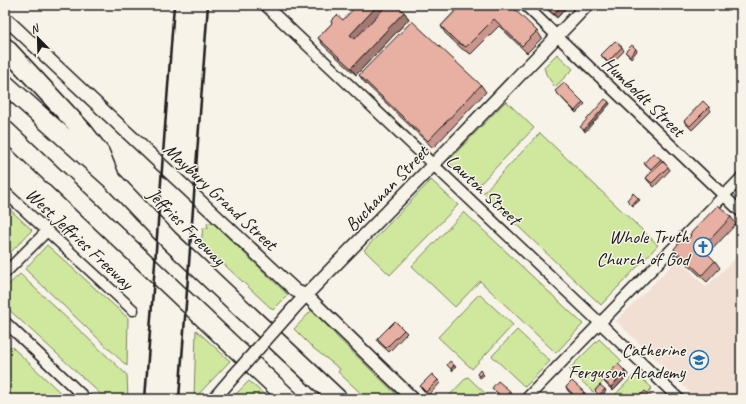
<svg xmlns="http://www.w3.org/2000/svg" width="746" height="404" font-family="Caveat,sans-serif">
	<style>
		.built { fill: #f2dfd3 }
		.green { fill: #cfe89e; stroke: #76825d }
		.lines { fill: none; stroke-linecap: round; stroke-linejoin: round }
		.minor-casing { stroke: #1c1c1c; stroke-width: 13 }
		.tertiary-casing { stroke: #1c1c1c; stroke-width: 15 }
		.motorway-casing { stroke: #1c1c1c; stroke-width: 21 }
		.minor { stroke: #f7f3e8; stroke-width: 10 }
		.tertiary { stroke: #f7f3e8; stroke-width: 12 }
		.motorway { stroke: #f7f3e8; stroke-width: 18 }
		.rail { stroke: #1c1c1c; stroke-width: 2.5 }
		.tertiary-bridge-casing { stroke: #1c1c1c; stroke-width: 15; stroke-linecap: butt }
		.tertiary-bridge { stroke: #f7f3e8; stroke-width: 12 }
		.wall { fill: #c8968c; stroke: #1c1c1c }
		.shaded-wall { fill: #a27a72; stroke: #1c1c1c }
		.building { fill: #e8afa3; stroke: #1c1c1c }
		.labels { text-anchor: middle; stroke-width: 3; stroke-linejoin: round; paint-order: stroke }
		.street-label { font-size: 19px; fill: #1c1c1c; stroke: #f7f3e8 }
		.poi-label { font-size: 19px; fill: #1c1c1c; stroke: #f7f3e8; text-anchor: end }
	</style>
	<rect width="100%" height="100%" fill="#f7f3e8"/>
	<filter id="ink" filterUnits="userSpaceOnUse"><feTurbulence type="fractalNoise" baseFrequency=".025" numOctaves="2"/><feDisplacementMap in="SourceGraphic" scale="8" xChannelSelector="R" yChannelSelector="G"/><feConvolveMatrix kernelMatrix="1 2 1 2 8 2 1 2 1" color-interpolation-filters="sRGB"/></filter>
	<g filter="url(#ink)">
		<path class="built" d="M741 253V399H697L616 321 678 259 706 287Z"/>
		<path class="green" d="M557 54 573 69 555 87 546 74 544 67Z
			M506 101 534 128 476 188 448 161Z
			M540 133 658 245 601 305 483 193Z
			M431 180 458 205 390 275 364 250Z
			M5 205 32 230 10 253 5 248Z
			M464 212 583 324 556 353 480 281 455 307 412 266Z
			M207 223H213L288 295 273 310 201 243 203 228H208Z
			M47 245 128 318 127 366 25 269Z
			M20 274 127 375 128 399H106L5 306V288Z
			M479 294 513 325 472 369 438 337Z
			M313 309 338 338 401 399H367L338 372 340 369 313 348 294 329Z
			M196 330 230 361 194 399Z
			M517 330 550 361 525 387 492 356Z
			M599 339 622 361 593 392 569 369Z
			M11 346 67 399H5V353Z
			M636 373 652 388 641 399H611Z
			M467 377H468L491 399H446Z
			M249 381 269 399 232 398Z"/>
		<g class="lines">
			<g class="minor-casing">
				<path id="minor" d="M265 5 600 323 679 399
					M525 5 557 36 741 212
					M5 192 133 310
					M5 273 47 231
					M5 322 86 399
					M526 399 741 178"/>
			</g>
			<g class="tertiary-casing">
				<path id="tertiary" d="M5 18 296 291 306 295 413 399
					M293 309 306 295 433 165 587 5
					M214 399 232 378"/>
			</g>
			<g class="motorway-casing">
				<path id="motorway" d="M5 47 83 131 100 153 109 175
					M5 84 111 179 169 240 338 399
					M5 130 289 399"/>
			</g>
			<use href="#minor" class="minor"/>
			<use href="#tertiary" class="tertiary"/>
			<use href="#motorway" class="motorway"/>
			<path class="rail" d="M145 399 174 5
				M179 399 208 5"/>
			<g class="tertiary-bridge-casing">
				<path id="tertiary-bridge" d="M232 378 293 309"/>
			</g>
			<use href="#tertiary-bridge" class="tertiary-bridge"/>
		</g>
		<path class="wall" d="M461 5 537 31 542 38 527 53 499 26 471 54 462 49 445 33 441 26Z
			M542 5H561L565 9 557 18Z
			M404 12 409 19 356 75 323 45 318 38 332 23 331 21Z
			M622 47 624 51 610 65 604 59 601 55Z
			M636 49 637 51 631 58 625 52Z
			M359 75 481 85 486 92 433 148 364 82Z
			M555 91 583 102 585 104 576 113Z
			M709 107 711 111 692 130 686 124 684 121Z
			M661 159 668 167 670 170 654 187 648 181 646 178 652 171 646 166 644 163Z
			M731 217 736 224 708 254 715 261 720 268 707 282 678 256 674 249 685 242 691 236 690 234Z
			M404 330 407 333 389 352 379 343 377 339Z
			M625 371 628 375 613 391 606 384 603 380Z
			M482 373 484 375 480 378 477 374Z
			M438 380 440 383 429 395 423 390 420 386Z
			M566 387 584 392 587 396 584 399H577L568 391Z
			M492 388 512 395 508 399H503Z"/>
		<path class="shaded-wall" d="M378 5H390L355 42 350 35Z
			M562 5 565 9 557 18 554 14Z
			M564 5H568L566 7Z
			M404 12 409 19 356 75 351 68Z
			M609 102 610 104 585 132 584 130Z
			M638 198 640 200 633 206 632 205Z
			M454 365 456 367 452 371 451 369Z
			M625 371 628 375 613 391 611 387Z
			M605 389 606 391 601 397 599 395Z
			M510 391 512 395 508 399H504L503 398Z
			M584 392 587 396 584 399H578Z"/>
		<path class="building" d="M357 5H378L350 35 355 39 387 5H397L404 12 351 68 318 38 332 23 331 21 337 15 343 20Z
			M461 5H510L537 31 522 46 494 19 466 47 457 42 441 26Z
			M544 5H562L554 14Z
			M412 21 481 85 428 141 359 75Z
			M615 41 622 47 608 62 601 55Z
			M632 45 636 49 630 56 625 52Z
			M564 83 583 102 575 111 555 91Z
			M605 99 609 102 584 130 580 127Z
			M703 101 709 107 690 126 684 121Z
			M653 153 661 159 651 169 644 163Z
			M662 161 668 167 652 183 646 178Z
			M633 193 638 198 632 205 627 200Z
			M718 205 731 217 702 248 715 261 702 275 674 249 682 239 685 242 691 236 690 234Z
			M395 321 404 330 386 348 377 339Z
			M450 361 454 365 451 369 447 365Z
			M618 364 625 371 611 387 603 380Z
			M480 370 482 373 479 376 477 374Z
			M432 374 438 380 426 392 420 386Z
			M498 381 510 391 503 398 492 388Z
			M572 381 584 392 578 399 566 387Z
			M600 385 605 389 599 395 595 391Z
			M645 391 652 397 650 399H637Z"/>
	</g>
	<defs>
		<g id="church-ring" transform="scale(1)"><circle r="9.5" fill="#f7f3e8" stroke="#1f6fb2" stroke-width="1.5"/><path d="M-1.2-6h2.4v3.5h3.3v2.4h-3.3V6h-2.4V-.1h-3.3v-2.4h3.3Z" fill="#1f6fb2"/></g>
		<g id="school-ring" transform="scale(1)"><circle r="9.5" fill="#f7f3e8" stroke="#1f6fb2" stroke-width="1.5"/><path d="M0-5L7-2L0 1L-7-2ZM-4 1L0 2.5L4 1V4Q0 6-4 4Z" fill="#1f6fb2"/></g>
	</defs>
	<g fill-rule="evenodd">
		<use href="#church-ring" x="703" y="247"/>
		<use href="#school-ring" x="699" y="360"/>
	</g>
	<g class="labels">
		<g class="street-label">
			<text transform="translate(644 96) rotate(44)" y="7">Humboldt Street</text>
			<text transform="translate(386 188) rotate(-46)" y="7">Buchanan Street</text>
			<text transform="translate(484 189) rotate(43)" y="7">Lawton Street</text>
			<text transform="translate(221 196) rotate(43)" y="7">Maybury Grand Street</text>
			<text transform="translate(187 226) rotate(45)" y="7">Jeffries Freeway</text>
			<text transform="translate(80 238) rotate(43)" y="7">West Jeffries Freeway</text>
		</g>
		<g class="poi-label">
			<text x="689" y="243">Whole Truth<tspan x="689" dy="22">Church of God</tspan></text>
			<text x="685" y="356">Catherine<tspan x="685" dy="22">Ferguson Academy</tspan></text>
		</g>
	</g>
	<rect width="746" height="404" fill="none" stroke="#f7f3e8" stroke-width="20"/>
	<rect x="10" y="10" width="726" height="384" fill="none" stroke="#1c1c1c" stroke-width="1.5" filter="url(#ink)"/>
	<g transform="translate(38 38) rotate(337)" stroke="#f7f3e8" stroke-width="3" paint-order="stroke">
	<path d="M0-3L7 15L0 10L-7 15Z" fill="#1c1c1c"/>
	<text y="-6" font-size="11" font-weight="bold" text-anchor="middle" fill="#1c1c1c">N</text>
	</g>
</svg>
